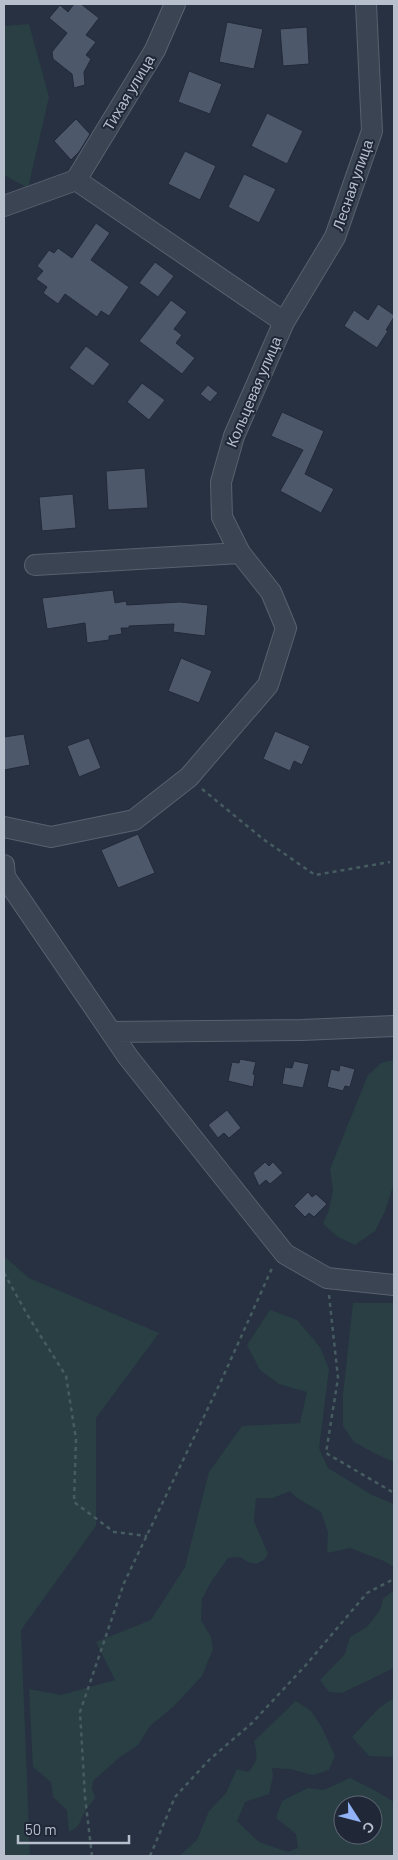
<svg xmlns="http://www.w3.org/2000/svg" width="398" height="1860" font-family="Barlow,sans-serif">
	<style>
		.green { fill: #293f43; fill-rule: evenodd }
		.building { fill: #4d586b; stroke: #222a39 }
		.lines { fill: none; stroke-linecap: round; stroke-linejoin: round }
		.minor-casing { stroke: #59616f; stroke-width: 22 }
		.path { stroke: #475c60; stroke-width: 2.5; stroke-dasharray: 4 4; stroke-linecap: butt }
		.minor { stroke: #3b4452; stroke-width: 20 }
		.labels { text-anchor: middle; stroke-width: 4; stroke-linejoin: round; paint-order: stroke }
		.street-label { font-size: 15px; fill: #b8bfcc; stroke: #202837 }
	</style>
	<rect width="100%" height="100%" fill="#273142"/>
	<path class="green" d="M29 24 49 97 28 188 4 175V26Z
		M394 1060V1183L385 1211 375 1231 355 1245 338 1237 323 1224 329 1210 333 1191 330 1169 368 1075 381 1063Z
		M4 1256 29 1278 159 1333 96 1418V1526L21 1630 30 1856H4Z
		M353 1303H394V1462L376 1454 354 1442 343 1426V1395Z
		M270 1310 297 1320 320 1347 329 1369 319 1448 328 1468 372 1495 394 1504V1567L384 1561 350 1548 327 1553 328 1532 321 1512 297 1498 290 1491 273 1498H256L254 1521 268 1554 264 1560 256 1564 248 1562 240 1557 228 1558 211 1582 202 1599 201 1620 211 1637 213 1649 202 1676 173 1707 150 1726 138 1745 120 1757 93 1781 92 1789 95 1797C93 1802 89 1805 86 1810 78 1821 84 1824 69 1832L67 1810 53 1797 51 1782 33 1767 29 1689 61 1695 115 1680 96 1642 151 1620 185 1567 209 1472 242 1426 300 1423 307 1392 279 1384 260 1370 247 1345Z
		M394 1590V1668L342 1693 329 1692 320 1680 345 1654 350 1637 367 1627 380 1610 383 1599Z
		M394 1698V1757L369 1756 352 1737 379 1708Z
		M296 1701 311 1711 321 1726 335 1756 329 1770 313 1775 290 1769 272 1768 273 1776 269 1794 245 1802 237 1821 259 1842 288 1852 298 1848 296 1834 276 1818 282 1801 308 1788 324 1790 350 1778 376 1791 394 1802V1856H179L197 1840 209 1811 226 1793 237 1769 248 1772C258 1762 258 1755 254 1741ZM343 1805H373V1835H343Z"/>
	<path class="building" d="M74 4H81L99 18 86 35 96 42 86 55 91 59 84 72 85 85 74 88 72 74 53 59 52 52 67 33 49 18 60 5 68 12Z
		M227 22 263 29 254 69 219 62Z
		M307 27 309 64 283 66 280 29Z
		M189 71 222 84 210 114 178 102Z
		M267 113 303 131 287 164 251 146Z
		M76 119 90 134 79 152 71 160 54 141Z
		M185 151 216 166 200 200 168 184Z
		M244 174 276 189 259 223 228 207Z
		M96 223 110 233 91 260 129 287 109 316 101 311 97 317 65 294 58 304 43 293 47 287 36 279 43 271 37 266 49 250 54 253 58 248 72 258Z
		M155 262 174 276 158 297 139 283Z
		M171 300 187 312 174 329 182 335 176 343 195 358 182 374 139 341Z
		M378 304 394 315V317L386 330 388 331 377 348 344 326 354 310 368 320Z
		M86 346 110 364 93 386 69 368Z
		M142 383 165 400 149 420 127 402Z
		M208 385 218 393 210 402 200 394Z
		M282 412 324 431 305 474 334 489 321 513 280 491 303 450 271 436Z
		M145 468 148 508 108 510 106 471Z
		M73 494 76 528 42 531 39 497Z
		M113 590 115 603 126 601 127 605 180 602 208 605 205 636 173 632 174 624 129 626V628H121L122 634 109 636V640L87 643 85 623 47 629 42 598Z
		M181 658 212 671 199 703 168 691Z
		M275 731 310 746 302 765 294 761 290 771 263 759Z
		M24 734 30 765 4 770V737Z
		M89 738 101 768 79 777 67 746Z
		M138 834 155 873 118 888 101 850Z
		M240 1059 256 1062 253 1074 255 1075 253 1087 228 1081 232 1062 239 1063Z
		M294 1061 309 1064 303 1088 282 1084 285 1067 292 1068Z
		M340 1065 355 1069 350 1087 345 1086 343 1091 327 1087 331 1069 339 1071Z
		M227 1110 241 1128 229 1138 224 1133 218 1138 208 1125Z
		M265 1162 269 1166 273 1162 283 1173 270 1184 266 1180 259 1186 253 1173Z
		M308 1192 312 1197 316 1194 327 1204 314 1217 309 1213 305 1217 294 1206Z"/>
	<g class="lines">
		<g class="minor-casing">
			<path id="minor" d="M76 180 155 50 175 4
				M4 206 76 180 284 322 234 436 221 482 222 517 240 553 271 592 286 628 268 685 189 777 134 820 51 837 4 827
				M284 322 335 237 372 131 366 4
				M35 565 240 553
				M4 865 5 877 128 1057 285 1254 327 1278 394 1285
				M111 1032 302 1030 394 1026"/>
		</g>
		<path class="path" d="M202 789 263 839 315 875 390 862
			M4 1273 28 1316 66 1376 76 1439 74 1502 114 1532 147 1536
			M329 1295 338 1378 326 1453 394 1493
			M92 1856 85 1797 80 1712 124 1583 222 1379 273 1266
			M150 1856 175 1797 209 1760 252 1723 305 1666 367 1593 394 1579"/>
		<use href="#minor" class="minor"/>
	</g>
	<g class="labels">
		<g class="street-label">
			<text transform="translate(129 93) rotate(-59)" y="5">Тихая улица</text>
			<text transform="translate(353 185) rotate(-71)" y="5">Лесная улица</text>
			<text transform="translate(254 392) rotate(-67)" y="5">Кольцевая улица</text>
		</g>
	</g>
	<rect width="398" height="1860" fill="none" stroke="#b8bfcc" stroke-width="10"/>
	<g transform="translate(358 1820) rotate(126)"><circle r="24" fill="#202837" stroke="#5d6473"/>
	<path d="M0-4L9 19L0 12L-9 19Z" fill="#92b4f7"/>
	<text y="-8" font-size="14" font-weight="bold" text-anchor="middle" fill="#b8bfcc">С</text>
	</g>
	<path d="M18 1835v8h111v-8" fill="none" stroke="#b8bfcc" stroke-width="2.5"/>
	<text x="25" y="1835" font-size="15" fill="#b8bfcc" stroke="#202837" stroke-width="4" paint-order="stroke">50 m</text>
</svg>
